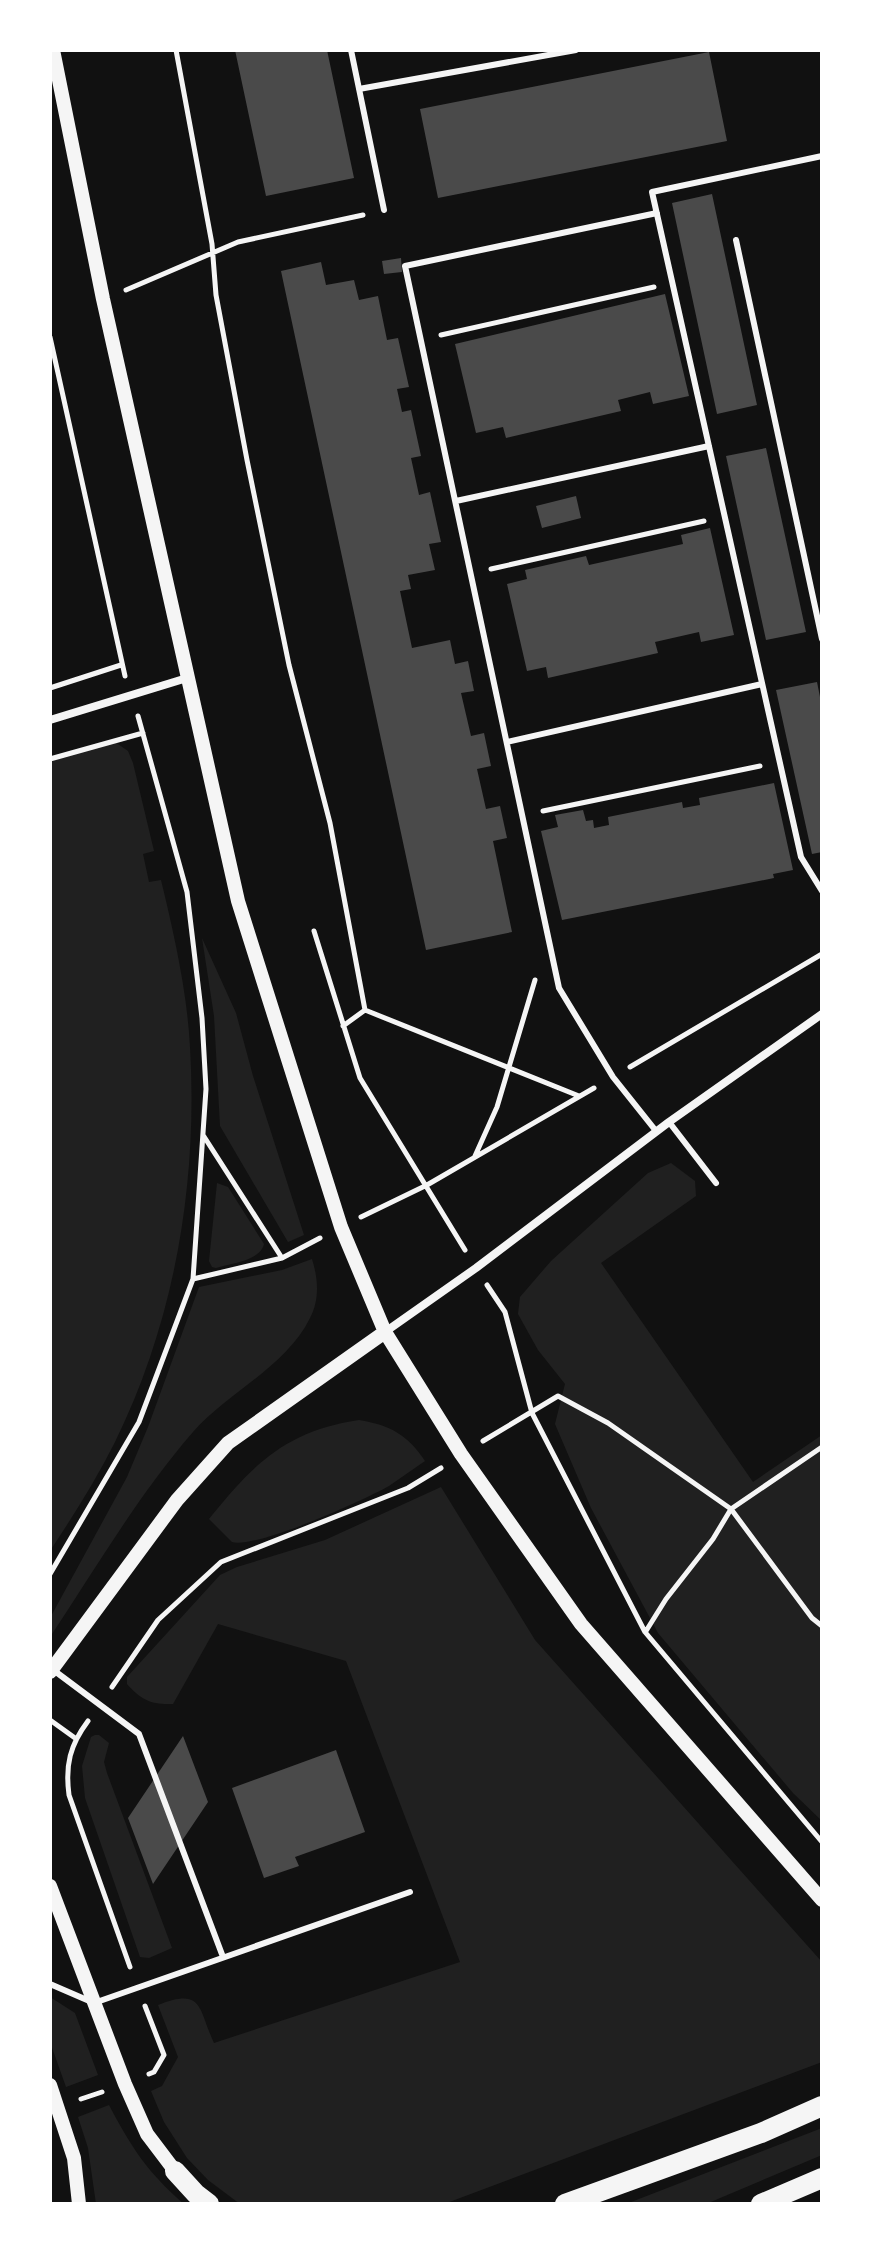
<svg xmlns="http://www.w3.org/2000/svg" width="872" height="2254" font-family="'Alegreya Sans',sans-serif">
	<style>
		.green { fill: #202020 }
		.building { fill: #4a4a4a }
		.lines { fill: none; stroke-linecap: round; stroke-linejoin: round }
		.path { stroke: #f5f5f5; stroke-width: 5 }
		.service { stroke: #f5f5f5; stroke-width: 6 }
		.minor { stroke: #f5f5f5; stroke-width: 8 }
		.tertiary { stroke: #f5f5f5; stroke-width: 14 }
		.primary { stroke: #f5f5f5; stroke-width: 20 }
	</style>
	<rect width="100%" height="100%" fill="#111"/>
	<path class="green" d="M115 742 128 751 133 763 154 851 143 854 149 882 161 880C174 934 187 991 190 1047 198 1182 175 1320 115 1442 96 1480 73 1516 50 1551V758Z
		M202 938 236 1013 253 1076 304 1235 288 1242 220 1126 214 1016Z
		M671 1163 695 1181 696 1196 601 1263 753 1482 822 1435V1821L793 1793 658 1633 591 1508 555 1424 565 1384 538 1350 518 1314 520 1297 551 1261 648 1173Z
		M217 1183 228 1187 264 1244C260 1261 231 1263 216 1268L212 1267 209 1261Z
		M312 1259C318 1278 320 1299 310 1318 286 1367 228 1392 193 1432 139 1494 96 1568 50 1637V1618L127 1477 148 1427 199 1287 282 1270Z
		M359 1420C390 1425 408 1435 425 1461 413 1469 401 1478 389 1486 364 1500 257 1549 232 1542L209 1519C253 1464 286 1431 359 1420Z
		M441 1487 535 1640 822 1962V2062L444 2204H240L208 2180 187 2158 164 2122 151 2091 162 2086 178 2057 158 2005C204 1987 198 2009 214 2043L460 1962 346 1661 218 1624 173 1704C152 1705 141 1700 127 1684V1677L220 1575 237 1567 325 1540Z
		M95 1735H99L109 1743 104 1762 107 1773 172 1948 149 1958 140 1957 85 1798 82 1766 91 1737Z
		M50 1997 75 2013 98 2075 66 2087 50 2042Z
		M109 2105C131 2147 148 2173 184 2204H96L88 2148 78 2117Z
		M822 2128V2155L706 2204H626Z"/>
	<path class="building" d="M235 50H327L354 178 266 196Z
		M709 52 727 141 438 198 420 109Z
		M712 194 757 405 717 414 672 203Z
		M401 258 402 272 384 274 382 261Z
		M321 262 326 285 354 280 359 300 378 296 387 340 398 338 409 387 397 389 402 412 411 410 421 456 411 458 419 495 430 492 441 542 429 544 435 570 408 575 411 589 400 591 412 648 450 640 455 664 468 661 474 691 461 693 471 736 484 733 491 766 477 769 486 809 500 806 507 838 493 841 512 932 426 950 281 271Z
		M665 294 689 396 653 404 650 392 618 400 621 411 506 438 503 427 476 433 455 344Z
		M766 448 806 632 766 640 726 456Z
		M576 496 581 518 542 528 536 506Z
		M710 528 734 635 701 642 699 632 655 642 658 653 548 678 546 667 527 671 507 584 527 579 525 570 586 556 589 565 683 544 681 535Z
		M817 682 822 707V852L812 854 776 690Z
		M774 783 793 870 773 874 774 878 562 920 541 831 558 827 555 815 583 810 586 821 593 820 594 828 609 825 608 817 682 802 683 808 700 805 699 798Z
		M183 1736 208 1802 153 1884 128 1818Z
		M336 1750 365 1832 295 1857 299 1866 264 1878 232 1788Z"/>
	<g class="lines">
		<path class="path" d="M176 50 212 244 216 295 247 460 289 665 330 823 365 1010 343 1026
			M126 290 238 242 363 215
			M441 335 654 287
			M50 337 125 676
			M491 569 704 521
			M50 688 121 665
			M50 759 143 733
			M543 811 760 766
			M314 931 360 1078 465 1250
			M365 1010 579 1096
			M630 1067 822 954
			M203 1135 282 1258
			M475 1156 497 1107 535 980
			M361 1217 427 1185 594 1088
			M193 1279 282 1258 320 1238
			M487 1285 505 1312 532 1413 645 1632 822 1842
			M483 1441 558 1396 608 1423 731 1509 812 1618 822 1626
			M50 1574 139 1422 193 1279 206 1089 202 1018 187 892 138 716
			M646 1631 666 1599 713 1539 731 1509 822 1447
			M112 1687 158 1620 221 1562 408 1488 441 1468
			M50 1720 75 1738
			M88 1721C70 1745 65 1765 69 1795L130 1967
			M145 2006 164 2055 154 2072 149 2074
			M81 2099 102 2092"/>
		<path class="service" d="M351 50 384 210
			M359 89 576 50
			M822 156 652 192 801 857 822 891
			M736 240 822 639
			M456 501 709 446
			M507 742 762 684
			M669 1122 716 1183
			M656 1131 613 1077 559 988 405 266 657 213
			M52 1669 139 1734 223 1957
			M50 1984 94 2003 410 1892"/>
		<path class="minor" d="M50 720 187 678
			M385 1332 476 1268 669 1122 822 1014"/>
		<path class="tertiary" d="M53 50 103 299 238 901 341 1227 385 1332 461 1454 581 1624 822 1900
			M50 1672 177 1500 228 1443 385 1332
			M50 1886 125 2084 147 2134 175 2171
			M50 2085 74 2158 79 2204"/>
		<path class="primary" d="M175 2171 196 2194 209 2204
			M565 2204 761 2133 822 2106
			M761 2204 822 2178"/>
	</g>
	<rect width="872" height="2254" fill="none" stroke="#ffffff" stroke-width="104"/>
</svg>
